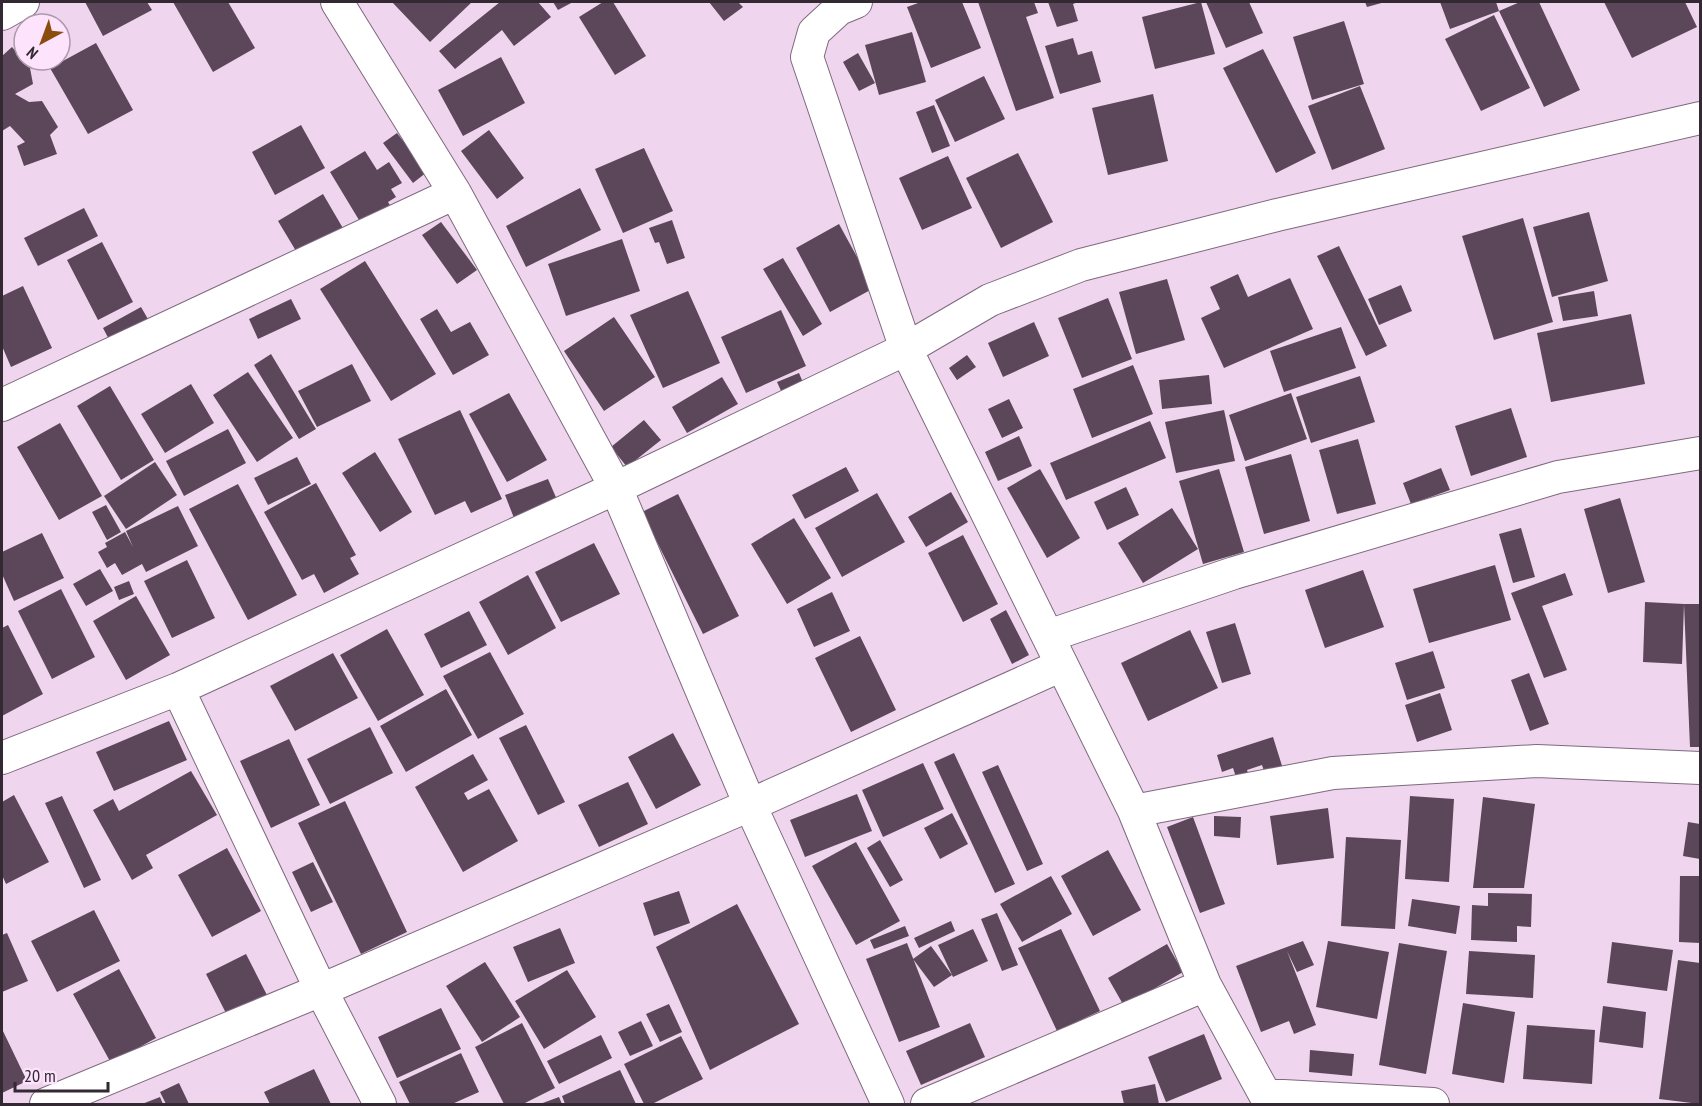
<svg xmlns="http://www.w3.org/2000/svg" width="1702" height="1106" font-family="'PT Sans Narrow',sans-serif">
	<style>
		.building { fill: #5c4659 }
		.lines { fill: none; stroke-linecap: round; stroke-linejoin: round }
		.street-casing { stroke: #7f697e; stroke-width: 34 }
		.street { stroke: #fff; stroke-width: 32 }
	</style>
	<rect width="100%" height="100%" fill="#efd6ee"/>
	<path class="building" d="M85 2H147L152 10 103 36Z
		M173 2H228L255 48 213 72Z
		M392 2H472L430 42Z
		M500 2H538L551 17 514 46 502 30 455 69 439 51Z
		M553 2H573L558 10Z
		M603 2H613L646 56 615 75 579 17Z
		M709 2H738L743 7 724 21Z
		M921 2H962L981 48 931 68 907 7Z
		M978 2H1034L1038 13 1026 17 1054 98 1016 111Z
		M1048 2H1078L1073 4 1078 21 1057 27Z
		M1201 2 1215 54 1155 69 1142 17Z
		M1206 2H1249L1263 33 1226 48Z
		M1365 2H1385L1367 7Z
		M1440 2H1496L1499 11 1450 29Z
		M1520 2H1539L1580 90 1544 107 1499 11Z
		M1604 2H1685L1697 27 1632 58Z
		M1494 15 1530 88 1481 111 1445 39Z
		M1344 21 1364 84 1312 100 1293 37Z
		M912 32 926 82 879 95 865 45Z
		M1073 38 1078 55 1092 51 1101 82 1060 94 1045 46Z
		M96 43 133 110 88 134 50 68Z
		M12 47 30 68 33 84 15 94 29 102 42 101 58 127 50 135 57 154 24 166 17 146 25 142 10 126 2 131V56Z
		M1263 49 1316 153 1276 173 1223 68Z
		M858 53 875 83 859 91 843 62Z
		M501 57 525 103 463 136 438 90Z
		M984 76 1005 119 955 142 935 100Z
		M1360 86 1385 149 1332 170 1308 106Z
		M1153 94 1168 161 1108 175 1092 108Z
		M934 105 950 146 932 153 916 112Z
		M301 125 325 168 275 195 252 152Z
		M489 130 524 178 497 199 461 151Z
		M397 133 427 172 413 183 383 143Z
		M644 148 673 211 623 233 595 169Z
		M365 151 377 170 389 162 402 183 391 189 396 197 388 202 391 207 362 225 330 172Z
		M1018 153 1053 222 1001 248 966 178Z
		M948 156 972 208 922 230 899 178Z
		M580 188 601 230 526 267 506 226Z
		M323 194 344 230 299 256 278 221Z
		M84 208 98 236 38 266 24 238Z
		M1589 212 1608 281 1552 297 1533 227Z
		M1523 218 1553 322 1494 340 1462 236Z
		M672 220 685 258 667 264 659 242 655 243 649 228Z
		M441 222 477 270 457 284 422 235Z
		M839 224 874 288 830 312 796 248Z
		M622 239 640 291 566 316 548 264Z
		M102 242 133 302 98 320 67 260Z
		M1339 246 1387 346 1366 356 1317 256Z
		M783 258 822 324 803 336 763 269Z
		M365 261 436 374 391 401 320 289Z
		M1238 274 1248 297 1290 278 1313 329 1224 368 1201 318 1220 309 1210 287Z
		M1167 279 1185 340 1136 354 1119 292Z
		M1401 285 1412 311 1379 325 1368 299Z
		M23 286 52 348 11 367 2 346V296Z
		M688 291 720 363 663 388 630 315Z
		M1594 291 1598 316 1563 321 1558 297Z
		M1108 298 1132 359 1082 378 1058 318Z
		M291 299 301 319 258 339 249 319Z
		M141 307 152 326 113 347 103 328Z
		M437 309 451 332 470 322 489 355 453 375 420 319Z
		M781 310 806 366 746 393 721 337Z
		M1631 314 1645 384 1551 402 1537 333Z
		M614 317 655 377 604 411 564 351Z
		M1034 322 1049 356 1003 377 988 343Z
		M1341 327 1356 368 1284 392 1270 351Z
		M271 354 316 429 299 439 254 365Z
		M967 355 976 367 957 380 949 368Z
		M352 364 371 401 317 427 298 391Z
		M1133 365 1153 414 1092 438 1073 389Z
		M248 372 293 438 257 462 213 395Z
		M799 373 804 385 782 393 777 382Z
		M1209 375 1212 404 1162 409 1159 380Z
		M1360 376 1375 422 1311 443 1296 397Z
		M722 377 738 404 687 433 672 407Z
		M191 384 214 423 165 453 141 414Z
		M110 386 154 460 121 480 77 406Z
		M509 393 547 460 507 482 469 414Z
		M1291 393 1307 439 1245 461 1229 415Z
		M1009 399 1023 428 1002 438 988 409Z
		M1511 408 1527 457 1471 476 1455 426Z
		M460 410 502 499 471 513 465 501 435 515 398 439Z
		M1224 410 1235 461 1176 473 1165 422Z
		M644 420 661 440 627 467 611 447Z
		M1150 421 1166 458 1066 500 1050 463Z
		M60 423 102 496 59 520 17 447Z
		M228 429 246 463 184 496 166 461Z
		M1019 436 1032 466 998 481 985 452Z
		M1358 439 1376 504 1337 514 1319 450Z
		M375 452 412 512 380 532 342 473Z
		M1291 454 1310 521 1264 534 1245 467Z
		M297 457 311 484 268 505 254 478Z
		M155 462 177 495 126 529 104 496Z
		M846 467 859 491 805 519 792 495Z
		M1441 468 1450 490 1411 504 1403 483Z
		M1040 469 1080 538 1047 558 1007 488Z
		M1219 469 1244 552 1203 564 1179 481Z
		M548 479 558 502 514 518 505 495Z
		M316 483 356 555 350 558 359 574 324 593 314 574 302 580 264 512Z
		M238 484 297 595 248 620 189 509Z
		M1126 487 1139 515 1107 530 1094 502Z
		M951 492 968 522 926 547 908 517Z
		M877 493 905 542 842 577 815 528Z
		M678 494 739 616 703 634 642 512Z
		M1620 498 1645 582 1608 593 1584 509Z
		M106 505 121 532 107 540 92 512Z
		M178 506 198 546 146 572 142 564 122 575 115 563 107 568 98 552 107 547 105 543 125 532 133 547 126 531Z
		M1172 508 1198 549 1143 583 1118 543Z
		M794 518 831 578 787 604 751 544Z
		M1521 528 1535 577 1513 583 1499 534Z
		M42 533 64 578 14 601 2 574V552Z
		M963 535 998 604 963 622 928 553Z
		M594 543 620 594 561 622 535 572Z
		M187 560 215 618 172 638 144 581Z
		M1495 565 1511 620 1429 643 1413 589Z
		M100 569 113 591 86 606 73 584Z
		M1363 570 1384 627 1325 648 1305 590Z
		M1565 573 1573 595 1542 606 1567 670 1544 678 1511 593Z
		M528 575 556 628 508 655 479 602Z
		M129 581 134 594 119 600 114 587Z
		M61 589 95 657 52 679 18 611Z
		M832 592 850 631 814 647 797 609Z
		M136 596 170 655 126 680 93 621Z
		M1645 602 1684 604 1682 664 1643 662Z
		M1684 604H1700V747H1690Z
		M1006 610 1029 655 1012 664 990 619Z
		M469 611 487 645 441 668 424 634Z
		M1235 623 1251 674 1222 683 1206 632Z
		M8 625 43 694 2 716V628Z
		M387 629 424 695 378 721 340 655Z
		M1190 630 1218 688 1148 721 1121 663Z
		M860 636 896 710 851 732 815 658Z
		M1433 651 1445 688 1407 700 1395 663Z
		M490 652 524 714 478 739 443 676Z
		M333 653 358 698 295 731 270 686Z
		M1529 673 1549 724 1530 731 1511 680Z
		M446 689 472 735 406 772 380 726Z
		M1440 693 1452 730 1417 742 1405 705Z
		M169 721 187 760 114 791 96 752Z
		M526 725 565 802 538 815 499 738Z
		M370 727 393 773 330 804 307 759Z
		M673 733 701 785 656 809 628 757Z
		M1273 737 1283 769 1265 774 1262 765 1247 770 1250 779 1238 783 1233 768 1222 772 1217 755Z
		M289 739 320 805 271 828 240 761Z
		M954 753 1015 884 995 893 934 762Z
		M473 754 488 780 464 793 468 800 489 789 518 841 463 872 415 787Z
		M923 763 944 809 883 837 862 790Z
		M998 765 1043 864 1027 871 982 772Z
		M191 771 217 815 146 855 153 868 132 880 93 810 113 799 119 811Z
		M628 782 648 824 599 847 578 805Z
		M857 794 872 831 805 857 790 820Z
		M14 795 49 862 6 884 2 875V802Z
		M62 796 101 880 84 888 45 803Z
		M1410 796 1454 799 1449 882 1405 879Z
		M1483 797 1535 804 1524 888H1473Z
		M345 801 407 932 361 954 298 823Z
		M1328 808 1334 858 1277 865 1270 816Z
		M952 813 968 844 940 859 924 828Z
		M1214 816 1241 817 1240 838 1214 836Z
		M1193 817 1225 904 1200 913 1167 827Z
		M1688 822 1700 824V859L1683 856Z
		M1346 837 1401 840 1395 929 1341 926Z
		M880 840 903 880 890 887 867 848Z
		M856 842 900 921 856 945 812 866Z
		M227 848 261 911 212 937 178 875Z
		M1108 850 1141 910 1093 936 1061 876Z
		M313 862 333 902 311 912 292 872Z
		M1051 876 1072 914 1022 942 1000 904Z
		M1680 876H1700V943L1679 942Z
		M679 891 690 923 654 936 643 903Z
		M1488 893 1532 894 1531 927 1517 926V942L1471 940 1472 905 1488 906Z
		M1412 899 1460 906 1456 934 1408 926Z
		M737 904 799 1024 710 1070 656 947Z
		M94 910 120 961 57 992 31 941Z
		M997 913 1018 965 1002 971 981 919Z
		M951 921 955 931 919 948 914 938Z
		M905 926 909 936 874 949 870 940Z
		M560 928 575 963 528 982 513 947Z
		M973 929 988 961 953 977 938 945Z
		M1061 929 1100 1011 1057 1031 1018 948Z
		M7 933 28 981 2 992V935Z
		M1303 941 1314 965 1297 972 1287 951 1316 1025 1294 1034 1289 1021 1261 1032 1236 966Z
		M1328 941 1389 952 1377 1019 1316 1007Z
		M1612 942 1673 950 1667 991 1607 983Z
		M907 943 940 1027 899 1042 866 959Z
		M1399 943 1447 951 1426 1074 1379 1065Z
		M1167 944 1183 972 1124 1006 1108 978Z
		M931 946 952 975 934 987 913 959Z
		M1469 951 1535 955 1533 998 1466 994Z
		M246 954 269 999 229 1019 206 974Z
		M1678 960 1700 963V1104L1659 1099Z
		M485 962 520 1017 482 1042 446 986Z
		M119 969 156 1038 111 1063 73 994Z
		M567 970 596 1017 544 1049 515 1001Z
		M1463 1003 1515 1012 1504 1083 1452 1074Z
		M669 1004 682 1032 660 1042 646 1014Z
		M1603 1006 1646 1012 1643 1048 1599 1042Z
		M441 1008 461 1049 397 1078 378 1037Z
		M641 1021 653 1046 630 1056 618 1032Z
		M522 1023 555 1088 523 1104H504L475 1047Z
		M970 1023 985 1057 921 1085 906 1051Z
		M1527 1025 1595 1030 1592 1084 1523 1079Z
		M2 1029 27 1081 2 1093Z
		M1204 1034 1222 1079 1166 1102 1148 1057Z
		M601 1035 612 1058 559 1084 547 1061Z
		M681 1036 703 1079 652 1104H644L624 1064Z
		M1310 1050 1354 1054 1352 1076 1309 1072Z
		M461 1053 479 1092 452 1104H410L399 1082Z
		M314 1069 331 1104H270L264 1092Z
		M620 1070 636 1104H565L562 1096Z
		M179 1083 189 1104H166L160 1092Z
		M1155 1084 1159 1104H1124L1121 1091Z
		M160 1097 163 1104H142Z
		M559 1097 562 1104H540Z"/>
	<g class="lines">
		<g class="street-casing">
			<path id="street" d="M337 2 455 193 616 488 750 805 888 1104
				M856 2 839 9 814 32 807 57 906 349 1134 811 1205 985 1270 1104
				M2 14 23 2
				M2 405 455 193
				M1048 636 1234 573 1558 477 1700 453
				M178 689 321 990 380 1104
				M2 758 178 689 616 488 906 349 990 300 1081 265 1277 215 1700 118
				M1134 811 1333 773 1537 761 1700 768
				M1266 1095 1433 1104
				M46 1104 321 990 750 805 1062 665
				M927 1104 1205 985"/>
		</g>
		<use href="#street" class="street"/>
	</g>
	<rect width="1702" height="1106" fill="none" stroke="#322932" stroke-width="6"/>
	<g transform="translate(42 42) rotate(221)"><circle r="28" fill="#fde3fb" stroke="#ac99ab" stroke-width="1.5"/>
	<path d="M0-4.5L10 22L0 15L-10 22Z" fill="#8a4d0d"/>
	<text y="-9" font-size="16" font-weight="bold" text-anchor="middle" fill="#322932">N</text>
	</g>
	<path d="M15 1082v9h93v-9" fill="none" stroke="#322932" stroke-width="3"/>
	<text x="24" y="1082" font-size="18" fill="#322932" stroke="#fde3fb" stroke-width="4.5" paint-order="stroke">20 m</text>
</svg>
